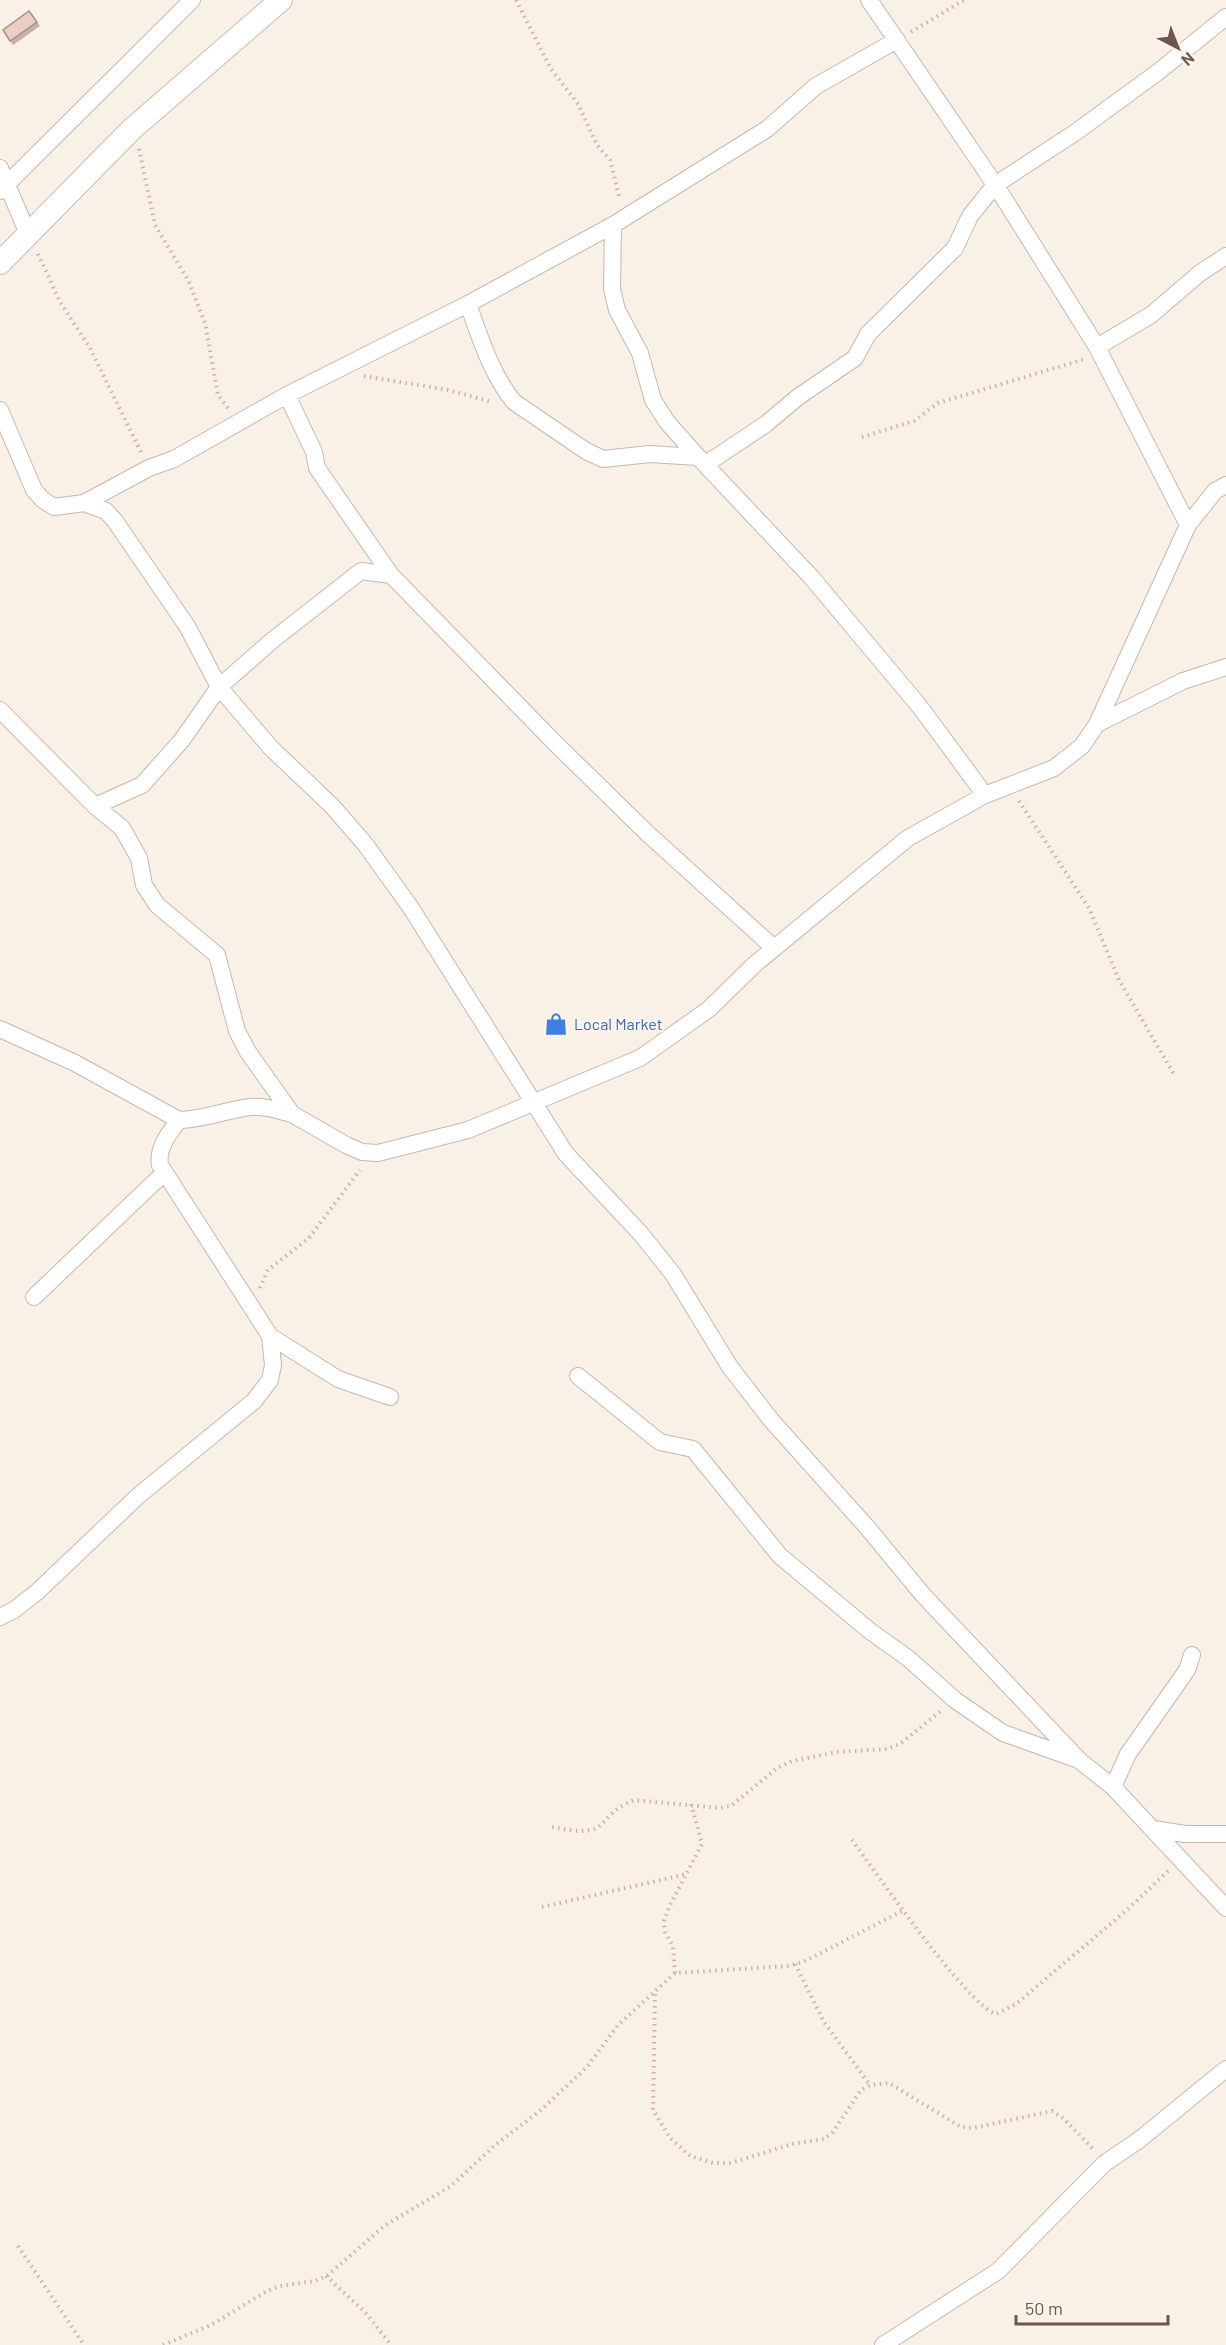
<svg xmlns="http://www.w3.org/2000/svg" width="1226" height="2345" font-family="Barlow,sans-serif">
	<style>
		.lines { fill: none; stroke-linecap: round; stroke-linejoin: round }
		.street-casing { stroke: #c9b7ae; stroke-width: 18 }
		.secondary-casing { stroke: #ceb9af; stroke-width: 24 }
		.path { stroke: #d0b0a5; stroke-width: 4; stroke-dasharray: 1.5 4.5; stroke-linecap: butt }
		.street { stroke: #fff; stroke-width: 16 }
		.secondary { stroke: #fff; stroke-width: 22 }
		.wall { fill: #cab0a7 }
		.building { fill: #ebcdc2; stroke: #a49088; stroke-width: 1.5 }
		.labels { text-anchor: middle; stroke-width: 4.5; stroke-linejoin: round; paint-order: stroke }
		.shop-label { font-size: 16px; fill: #366cbe; stroke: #fdf4ec; text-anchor: start }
	</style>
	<rect width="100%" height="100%" fill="#f9f0e7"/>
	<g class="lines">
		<g class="street-casing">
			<path id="street" d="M869 0 998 189 1097 347 1188 525
				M0 168 28 234
				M0 191 192 0
				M613 225 612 289 617 310 640 353 653 400 667 422 698 457 812 578 920 707 985 795
				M468 304C480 337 491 374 514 402L586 451 603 459 650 454 698 457
				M1097 347 1151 315 1200 273 1226 256
				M287 395 314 452 317 468 391 575 555 743 647 833 774 948
				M0 410 34 490 43 500 54 507 84 503 106 511 115 521 187 626 219 687 271 748 332 806 365 844 411 908 566 1154 641 1234 673 1274 730 1367 771 1420 866 1526 923 1595 1080 1761 1113 1787 1226 1908
				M706 464 766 424 798 397 855 358 868 334 955 248 970 216 995 185 1076 132 1158 72 1226 17
				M84 503 149 468 174 459 287 395 468 304 613 225 767 129 816 86 897 40
				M0 710 95 806 122 828 139 858 144 885 157 905 217 955 237 1031 248 1052 292 1114 346 1145 362 1152 378 1153 468 1130 640 1058 709 1009 755 964 908 838 985 795 1054 768 1082 746 1097 724 1188 525 1215 491 1226 485
				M1097 724 1183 681 1226 667
				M95 806 142 785 182 740 219 687 274 639 361 571 391 575
				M0 1029 75 1063 179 1120C203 1120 225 1110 250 1107 264 1106 278 1110 292 1114
				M179 1120C169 1133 157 1148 160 1165L270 1336 338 1379 390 1397
				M34 1297 164 1173
				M578 1376 660 1442 693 1449 780 1556 870 1631 909 1659 955 1700 1003 1733 1076 1759
				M0 1617 14 1610 37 1592 138 1496 254 1401 270 1380 273 1365 270 1336
				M1113 1787 1128 1754 1187 1670 1192 1655
				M1153 1829 1185 1834H1226
				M883 2345 998 2271 1105 2163 1139 2140 1226 2069"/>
		</g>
		<g class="secondary-casing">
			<path id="secondary" d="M0 263 132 129 281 0"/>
		</g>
		<path class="path" d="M516 0 551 69 578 104 597 145 610 160 620 200
			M911 32 964 0
			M139 149 155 225 188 280 205 323 218 395 228 408
			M38 254 60 302 90 348 142 454
			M364 376 448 390 492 402
			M862 437 914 421 938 403 1085 359
			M1019 801 1089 908 1119 980 1175 1076
			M260 1288 268 1270 309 1238 360 1170
			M552 1827C615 1840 591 1818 634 1800L719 1808 731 1806 777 1768 792 1761 838 1752 887 1749 900 1744 942 1710
			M852 1840C874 1870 968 2006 996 2014L1016 2004 1127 1910 1169 1870
			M542 1907 687 1874
			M795 1964 824 2022 870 2085
			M675 1973 673 1946 665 1932 664 1921 670 1905 702 1844 691 1804
			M655 1994 653 2110 670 2138 690 2156 713 2163H731L792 2144 824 2139 833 2132 861 2090 870 2085 889 2083 961 2127 973 2128 1052 2111 1063 2118 1095 2151
			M18 2246 84 2345
			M326 2276 365 2312 391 2345
			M163 2345 211 2325 267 2291 280 2286 315 2281 328 2275 384 2226 451 2186 494 2146 541 2110 587 2067 618 2025 675 1973 788 1966 803 1962 904 1910"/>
		<use href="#street" class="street"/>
		<use href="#secondary" class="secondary"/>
	</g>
	<path class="wall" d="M29 11 40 26 13 45 3 30Z"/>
	<path class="building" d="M29 11 37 22 10 41 3 30Z"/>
	<defs>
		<g id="shop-bare" transform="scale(1.8)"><path d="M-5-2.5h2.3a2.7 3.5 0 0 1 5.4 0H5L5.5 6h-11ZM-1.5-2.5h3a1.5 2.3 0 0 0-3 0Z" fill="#3f7fe0" stroke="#fdf4ec" stroke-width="2.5" paint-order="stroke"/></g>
	</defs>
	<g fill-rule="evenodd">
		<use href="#shop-bare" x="556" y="1024"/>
	</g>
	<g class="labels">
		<g class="shop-label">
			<text x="574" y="1030">Local Market</text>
		</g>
	</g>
	<g transform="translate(1178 48) rotate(138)" stroke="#fdf4ec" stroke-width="4.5" paint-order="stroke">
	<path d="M0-4.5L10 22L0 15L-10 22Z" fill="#6f564e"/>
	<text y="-9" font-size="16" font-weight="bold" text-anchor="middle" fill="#6f564e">N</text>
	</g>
	<path d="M1016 2315v9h152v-9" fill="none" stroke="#6f564e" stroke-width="3"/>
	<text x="1025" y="2315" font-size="18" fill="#6f564e" stroke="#fdf4ec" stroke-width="4.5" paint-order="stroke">50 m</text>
</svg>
